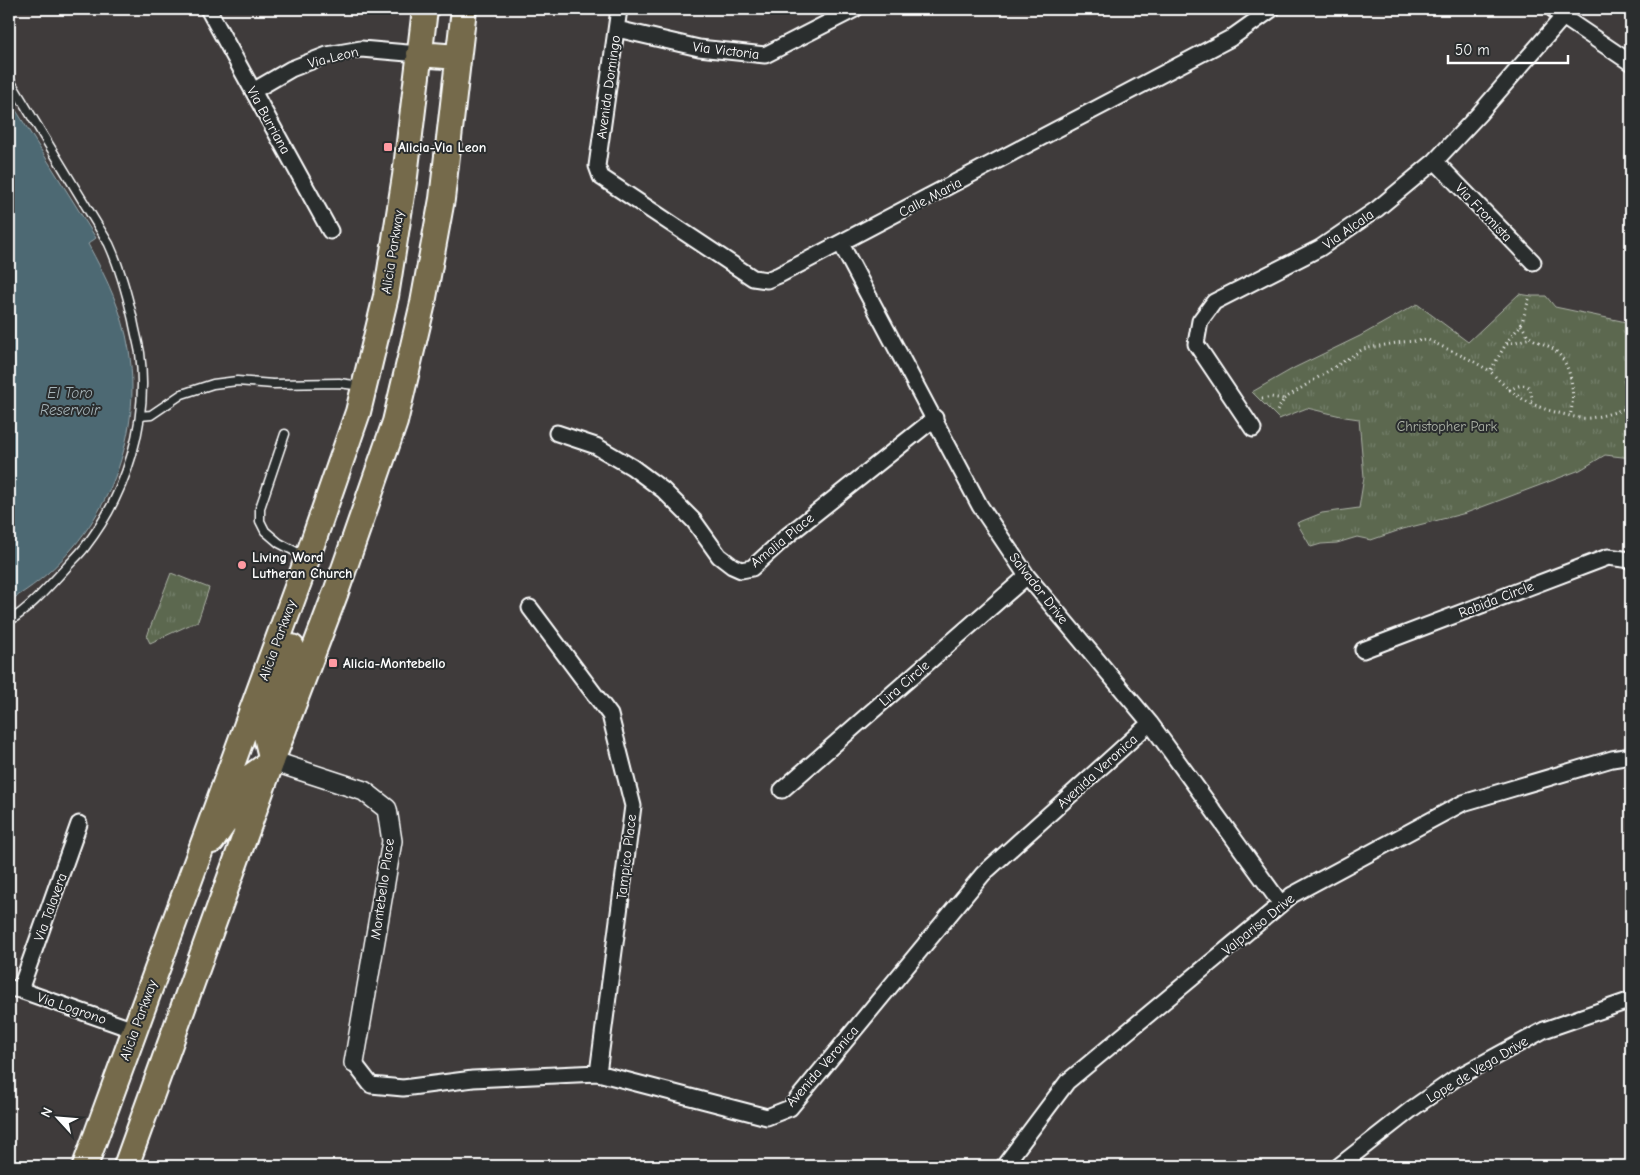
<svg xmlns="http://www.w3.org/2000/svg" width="1640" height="1175" font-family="'Comic Neue',sans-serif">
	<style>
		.park { fill: url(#park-tufts); stroke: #aeb4a8 }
		.water { fill: #4e6973; stroke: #95a5ab }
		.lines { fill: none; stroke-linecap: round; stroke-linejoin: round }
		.service-casing { stroke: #fff; stroke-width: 11 }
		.minor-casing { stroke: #fff; stroke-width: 19 }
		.tertiary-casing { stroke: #fff; stroke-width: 22 }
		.primary-casing { stroke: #fff; stroke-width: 28 }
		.path { stroke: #fff; stroke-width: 3; stroke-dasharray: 1 4; stroke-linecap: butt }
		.service { stroke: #2a2d2e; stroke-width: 8 }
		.minor { stroke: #2a2d2e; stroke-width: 15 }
		.tertiary { stroke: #2a2d2e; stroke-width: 19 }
		.primary { stroke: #746b4b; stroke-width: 24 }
		.poi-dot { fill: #ff9aa2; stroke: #2a2d2e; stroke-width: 2 }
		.labels { text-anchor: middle; stroke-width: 4; stroke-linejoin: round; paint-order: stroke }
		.street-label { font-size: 14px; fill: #fff; stroke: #2a2d2e }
		.poi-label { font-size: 14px; font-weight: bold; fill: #fff; stroke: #2a2d2e; text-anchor: start }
		.park-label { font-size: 14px; fill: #aeb4a8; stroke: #2a2d2e }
		.water-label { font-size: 15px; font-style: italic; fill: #a6b4b9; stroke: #2a2d2e }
	</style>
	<defs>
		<pattern id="park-tufts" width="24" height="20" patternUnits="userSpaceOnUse" patternTransform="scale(1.25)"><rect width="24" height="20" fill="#5c6850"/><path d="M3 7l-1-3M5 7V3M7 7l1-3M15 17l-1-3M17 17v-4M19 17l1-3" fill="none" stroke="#747f6a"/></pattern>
	</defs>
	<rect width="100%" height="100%" fill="#3f3b3b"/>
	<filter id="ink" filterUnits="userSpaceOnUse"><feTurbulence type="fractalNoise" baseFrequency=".02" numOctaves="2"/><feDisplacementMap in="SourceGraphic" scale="10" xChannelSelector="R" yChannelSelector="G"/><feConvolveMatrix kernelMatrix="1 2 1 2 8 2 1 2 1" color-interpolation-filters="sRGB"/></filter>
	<g filter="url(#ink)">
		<path class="park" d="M1519 294 1532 296H1546L1555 307 1631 323V458L1605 455 1580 470 1466 513 1403 529 1371 540 1357 537 1337 543 1321 544 1311 547 1297 523 1322 513 1359 508 1364 477 1359 419 1345 417 1307 408 1279 419 1252 392 1294 368 1360 336 1417 304 1468 342Z
			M171 573 209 588 198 621 150 643 147 637 150 628Z"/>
		<path class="water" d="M9 99 96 238 88 244C106 277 123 312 129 350 145 449 96 551 9 601Z"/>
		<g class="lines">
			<g class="service-casing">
				<path id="service" d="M9 79 109 244C120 268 127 294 133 320 135 331 138 342 140 353 149 421 127 493 85 547 79 555 71 562 65 569 49 586 28 610 9 621
					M140 416 151 415 182 394 213 384 237 381 273 384 339 383 362 386
					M285 434 260 508V521L265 531 279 543 306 557"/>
			</g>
			<g class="minor-casing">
				<path id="minor" d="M208 9 330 231
					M619 9 597 166 601 177 753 278 767 280 779 275 1231 38 1272 9
					M1553 9 1563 17 1631 63
					M617 29 699 48 765 55 855 9
					M253 91 291 69 327 55 361 49 419 54
					M1435 161 1533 262
					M841 244 980 506 1027 576 1150 723 1281 904
					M1253 429 1196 344 1200 321 1214 302 1320 248 1377 209 1435 161 1479 114 1563 17
					M557 433 596 446 632 467 663 490 694 521 719 556 732 566 741 570 752 568 787 536 935 418
					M530 608 610 715 633 806 598 1073
					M1363 650 1608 557 1631 560
					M782 790 1027 576
					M9 988 20 990 134 1030
					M20 990 79 824
					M354 1063 371 1085 403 1088 473 1079 598 1073 767 1117 790 1108 983 874 1150 723
					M1004 1166 1067 1082 1292 895 1463 803 1612 759 1631 756
					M1339 1166 1413 1108 1456 1078 1544 1030 1631 1000"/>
			</g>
			<g class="tertiary-casing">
				<path id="tertiary" d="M272 761 364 791 387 809 392 841 354 1063"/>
			</g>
			<g class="primary-casing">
				<path id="primary" d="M419 54 458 57
					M212 841 232 812 247 779 272 761 264 728 292 647
					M85 1166 300 579 358 412 386 296 405 176 425 9
					M126 1166 272 761 336 592 395 422 423 303 442 199 464 9"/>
			</g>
			<path class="path" d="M1529 299 1521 325 1509 339 1490 371C1515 398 1532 407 1567 415 1574 417 1582 419 1590 418 1604 416 1618 411 1631 407
				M1521 325C1524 329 1527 335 1531 338 1535 341 1545 344 1552 348 1572 362 1576 393 1570 416
				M1507 344 1531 338
				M1509 390C1517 387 1522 382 1530 388L1533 404
				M1262 399 1271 397 1284 399 1276 413
				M1284 399 1363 349 1402 342 1428 340 1471 360 1490 371"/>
			<use href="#service" class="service"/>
			<use href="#minor" class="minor"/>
			<use href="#tertiary" class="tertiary"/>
			<use href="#primary" class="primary"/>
		</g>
	</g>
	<g class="poi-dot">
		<rect x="383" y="142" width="10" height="10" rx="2.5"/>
		<circle cx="242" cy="565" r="5"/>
		<rect x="328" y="658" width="10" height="10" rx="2.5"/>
	</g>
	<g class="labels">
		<g class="street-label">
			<text transform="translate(726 50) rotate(7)" y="5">Via Victoria</text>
			<text transform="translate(333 57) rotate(-14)" y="5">Via Leon</text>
			<text transform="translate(608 87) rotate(-82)" y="5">Avenida Domingo</text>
			<text transform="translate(269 120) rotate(61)" y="5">Via Burriana</text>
			<text transform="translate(930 197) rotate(-28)" y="5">Calle Maria</text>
			<text transform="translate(1484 212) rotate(46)" y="5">Via Fromista</text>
			<text transform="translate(1348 229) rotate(-35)" y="5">Via Alcala</text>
			<text transform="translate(392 252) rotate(-81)" y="5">Alicia Parkway</text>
			<text transform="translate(782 540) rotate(-39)" y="5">Amalia Place</text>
			<text transform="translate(1039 588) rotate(52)" y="5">Salvador Drive</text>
			<text transform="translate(1496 599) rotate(-21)" y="5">Rabida Circle</text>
			<text transform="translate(277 640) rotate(-70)" y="5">Alicia Parkway</text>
			<text transform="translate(904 683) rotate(-41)" y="5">Lira Circle</text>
			<text transform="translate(1097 771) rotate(-42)" y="5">Avenida Veronica</text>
			<text transform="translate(626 857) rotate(-83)" y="5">Tampico Place</text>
			<text transform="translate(382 889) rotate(-82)" y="5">Montebello Place</text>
			<text transform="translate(50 907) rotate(-70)" y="5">Via Talavera</text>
			<text transform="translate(1258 924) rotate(-39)" y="5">Valpariso Drive</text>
			<text transform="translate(72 1008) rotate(19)" y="5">Via Logrono</text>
			<text transform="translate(138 1020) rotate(-70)" y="5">Alicia Parkway</text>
			<text transform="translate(822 1066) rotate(-49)" y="5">Avenida Veronica</text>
			<text transform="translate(1477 1069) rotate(-31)" y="5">Lope de Vega Drive</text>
		</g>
		<g class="poi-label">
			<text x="398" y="152">Alicia-Via Leon</text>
			<text x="252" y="562">Living Word<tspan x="252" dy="16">Lutheran Church</tspan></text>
			<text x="343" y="668">Alicia-Montebello</text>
		</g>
		<g class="park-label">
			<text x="1447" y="431">Christopher Park</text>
		</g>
		<g class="water-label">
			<text x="70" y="398">El Toro<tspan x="70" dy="17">Reservoir</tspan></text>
		</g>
	</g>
	<rect width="1640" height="1175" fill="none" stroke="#2a2d2e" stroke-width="30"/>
	<rect x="15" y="15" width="1610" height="1145" fill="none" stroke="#fff" stroke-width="2" filter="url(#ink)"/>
	<g transform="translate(58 1118) rotate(296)" stroke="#2a2d2e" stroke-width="4" paint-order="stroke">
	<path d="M0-4L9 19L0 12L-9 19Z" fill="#ffffff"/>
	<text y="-8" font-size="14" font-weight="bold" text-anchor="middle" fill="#ffffff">N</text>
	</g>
	<path d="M1448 55v8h120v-8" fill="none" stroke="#ffffff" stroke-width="2.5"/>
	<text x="1455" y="55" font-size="15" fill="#ffffff" stroke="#2a2d2e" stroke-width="4" paint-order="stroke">50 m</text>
</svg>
